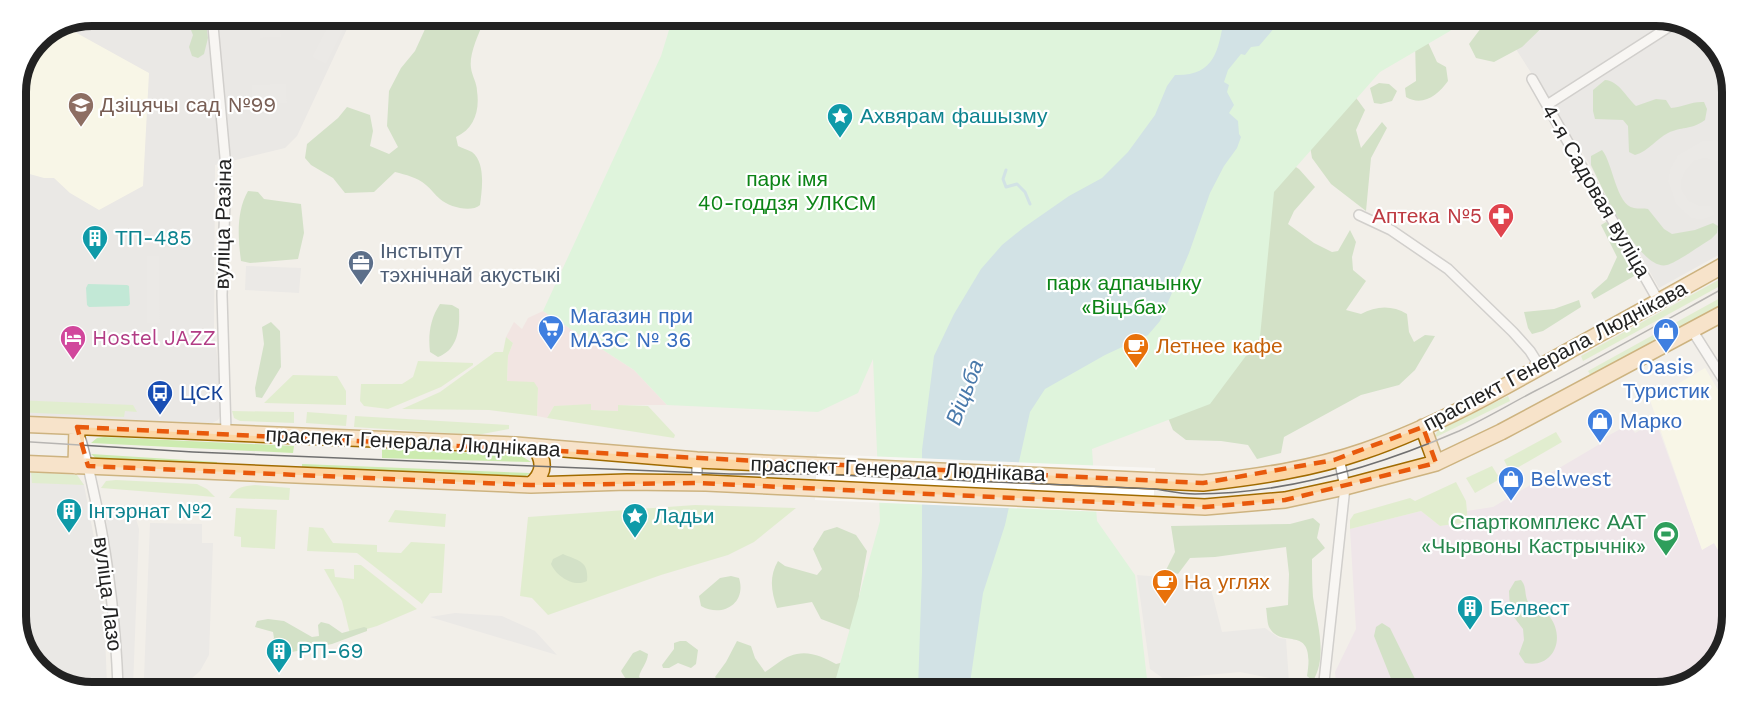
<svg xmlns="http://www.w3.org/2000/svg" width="1748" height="707" font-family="'Work Sans',sans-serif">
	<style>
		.residential { fill: #e0dfdf }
		.commercial { fill: #f2dad9 }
		.industrial { fill: #ebdbe8 }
		.education { fill: #ffffe5 }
		.grass { fill: #cdebb0 }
		.forest { fill: #add19e }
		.park { fill: #c8facc }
		.pitch { fill: #88e0be }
		.parking { fill: #e2e2e2 }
		.water { fill: #aad3df }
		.pier { fill: #fff }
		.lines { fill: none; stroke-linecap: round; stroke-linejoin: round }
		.stream { stroke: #aad3df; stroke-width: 3 }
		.street-casing { stroke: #a9a9a9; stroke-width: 12 }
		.primary-casing { stroke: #a06b00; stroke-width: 18 }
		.street { stroke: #fff; stroke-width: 9 }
		.primary { stroke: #fcd6a4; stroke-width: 15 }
		.tram { stroke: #707070; stroke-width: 1.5 }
		.marked { fill: none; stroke: #e8590c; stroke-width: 4.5; stroke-dasharray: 12 8; stroke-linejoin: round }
		.labels { text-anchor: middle; stroke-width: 4.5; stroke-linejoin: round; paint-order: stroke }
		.education-label { font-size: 21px; fill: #785e54; stroke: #fff; text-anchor: start }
		.culture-label { font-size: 21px; fill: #0d838f; stroke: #fff; text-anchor: start }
		.park-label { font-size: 21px; fill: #0c8416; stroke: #fff }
		.street-label { font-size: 21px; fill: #222; stroke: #fff }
		.health-label { font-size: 21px; fill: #be3a42; stroke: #fff; text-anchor: end }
		.service-label { font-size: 21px; fill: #4e5e75; stroke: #fff; text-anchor: start }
		.shop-label { font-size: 21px; fill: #366cbe; stroke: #fff; text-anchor: start }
		.hotel-label { font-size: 21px; fill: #b23c85; stroke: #fff; text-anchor: start }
		.food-label { font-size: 21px; fill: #c56008; stroke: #fff; text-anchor: start }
		.transit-label { font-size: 21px; fill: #164399; stroke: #fff; text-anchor: start }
		.leisure-label { font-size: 21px; fill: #27864d; stroke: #fff; text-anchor: end }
		.water-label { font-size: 22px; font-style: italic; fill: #4a7aab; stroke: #fff }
		.rim { fill: none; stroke: #222; stroke-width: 8 }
	</style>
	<rect width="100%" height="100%" fill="#f2efe9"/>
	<path class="residential" d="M91 15 353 16 297 136 285 148 215 165 214 329 223 410 218 420 212 423 15 415V86L38 37Z
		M1558 20 1686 21 1717 45 1733 86 1731 248 1659 288 1590 165 1514 46Z
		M15 471 77 475 84 485 103 585 107 686H62L31 662 15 621Z"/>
	<path class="commercial" d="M543 311 634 370 667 405H619L618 411 591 410V405L554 406 547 418 537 416 538 388 507 382 508 356 513 343 506 337 514 322 522 329 528 318Z"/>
	<path class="industrial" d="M1656 422 1702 549 1714 543 1728 567 1727 645 1699 679 1657 692 1337 691 1335 672 1356 629 1350 529 1421 511 1440 526 1468 522 1467 511 1493 507 1605 441 1604 438 1624 427 1626 429 1630 426 1635 433Z"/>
	<path class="education" d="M64 26 149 73 143 186 99 210 70 193 54 178H44L15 170V86L38 37Z
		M1705 368 1730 410 1728 567 1714 543 1702 550 1650 400Z"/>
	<path class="grass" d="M1731 273V280L1583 361 1581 356Z
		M1731 292V300L1591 376 1588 371Z
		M506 337 513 343 508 356 507 381 534 382 538 388 537 416 489 410 402 409 440 392 495 352H503Z
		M418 361 473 363V365L441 387 388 409 364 406 360 401 361 384H402L413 377Z
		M293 375 337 376 346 391V405L264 403Z
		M1508 396 1510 401 1434 438 1438 430Z
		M15 400 133 405 137 412 125 411 124 417 15 412Z
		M591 404V410L618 411V405L648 406 675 435 674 438 547 418 554 406Z
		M232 411 294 412V423L240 421 234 418Z
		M307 412 347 415 346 426 306 423Z
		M355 416 509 425V429L477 435 354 427Z
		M1556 432 1562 442 1510 472 1504 460Z
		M104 437 294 446 293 453 91 443 97 438Z
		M382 449 520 455 531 462 382 458Z
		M91 454 217 462V467L98 460Z
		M302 464 530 473 520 480 302 471Z
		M1492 466 1500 479 1475 493 1466 478Z
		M31 472 77 475 84 485 32 483Z
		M116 480 197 484 207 489 215 497 101 488 106 481Z
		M1456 482 1466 501 1468 522 1440 526 1421 511 1350 529V520L1354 514 1410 498 1415 501Z
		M255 485 290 488 289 500 229 498C236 487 243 486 255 485Z
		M695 505 796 508 754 542 728 555 661 575 548 615 532 598 520 596 528 517Z
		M236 508 277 510 275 549 241 547V537L234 536Z
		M395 510 446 514 445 527 388 522Z
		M309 527 323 528 333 543 377 545V552L401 553 411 542 445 544 442 593H430L422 604 357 553 307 551Z
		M354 565H361L417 609 377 626 350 634 342 601 324 569H334L335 577 354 579Z"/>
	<path class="forest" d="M185 15H205L208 38 204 54 198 58 192 56 189 47 193 35Z
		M431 16H480L483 23C478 36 469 54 471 68 472 76 477 83 477 91 480 111 474 129 456 137L458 146C462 148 468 150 472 152 486 163 482 190 480 205 471 213 449 207 440 199 435 195 431 189 426 185 417 177 406 175 395 172L374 192 345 193 333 178 311 165 305 158 307 144 338 118 347 107 370 115 373 131 370 146 389 154 398 147 387 126 389 91 401 68 415 51Z
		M1487 20H1550L1522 47 1494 62 1476 58 1469 44Z
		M1426 38 1437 62 1446 67 1448 81C1438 95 1423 107 1406 97L1405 88 1416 81 1415 42Z
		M1605 80C1619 81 1626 97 1636 106L1656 99 1666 100 1671 108C1683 107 1692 101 1704 102L1707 109 1705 120C1689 131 1682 126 1668 133 1656 139 1649 151 1635 155L1629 152 1628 126 1623 120 1595 119 1593 111V90Z
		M1379 83 1389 84 1397 91 1392 101 1381 104 1374 103 1370 88Z
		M1354 95 1365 110 1356 130 1361 148 1382 122 1387 128 1371 158 1366 211 1331 184 1312 158 1308 134Z
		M1602 150C1613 163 1616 205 1634 208 1638 209 1644 208 1648 209L1664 229 1672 234 1695 230 1713 223 1718 226 1717 233 1711 239C1701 245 1676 263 1667 265 1639 272 1601 185 1591 165V156Z
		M1280 157 1299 169 1315 187 1294 211 1288 224 1314 243 1332 252 1338 251 1350 230 1356 242 1352 257 1353 270 1366 281 1346 310 1361 314C1376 306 1392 305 1407 314L1409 332 1414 342 1425 335 1435 336 1415 370 1399 385 1361 395 1284 437 1281 453 1257 459 1248 445 1221 441 1186 440 1173 430 1166 413 1253 280Z
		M248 191 258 192 264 199 301 204 304 233 298 259 250 263 241 261C238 238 236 212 248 191Z
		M1606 222 1611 225 1637 266 1636 275 1594 299 1591 293 1607 279 1617 257 1601 225Z
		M1579 300 1581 307 1543 331 1532 334 1528 328 1524 312 1554 309Z
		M440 304 452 305 459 309C460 328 458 350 438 357L430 352C428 335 430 319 440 304Z
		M271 322 280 331 281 367 262 398 256 397 255 388 264 344 262 327Z
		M1313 518 1320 524 1317 538 1325 548 1312 559C1312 571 1312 584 1313 597 1317 623 1328 656 1313 681L1307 676C1316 621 1282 651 1269 627 1267 622 1267 613 1266 608L1288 605 1289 574 1286 547 1215 557 1190 558 1178 574 1166 570 1175 552 1171 526 1290 524Z
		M837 527 856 535 867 551 859 595 899 689H732L722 685 715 677 726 662 737 641 751 646 755 658 765 672C773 667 782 659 790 656 806 649 822 656 836 664L856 659V632L821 619 812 602 777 608C771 591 769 576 778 561L785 566 817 575 822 569 813 549 824 531Z
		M563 554C579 561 589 561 587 581 574 588 556 576 551 564L553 559Z
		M731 576 739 578C747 604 722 618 701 606L699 596 720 578Z
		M1521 580C1527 587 1524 594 1528 602 1532 612 1544 610 1550 617 1566 639 1553 669 1525 663L1519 654 1524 640 1523 629 1510 612 1509 591 1515 581Z
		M268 619 284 621 312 637 319 636 318 625 321 622 329 624 342 633 364 627 367 628V631L332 644 272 656 267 652V647L274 638 273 632 255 627 257 621Z
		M1382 623 1390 628 1421 691H1396L1374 636 1376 627Z
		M680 641H686L698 650 696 664 691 668 678 663 669 668H663L662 665 674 649V643Z
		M640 650 648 654C647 664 641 668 639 677L648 683 651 688C637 688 628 685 621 671L633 653Z"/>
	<path class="park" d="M673 17 939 18 941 23 956 18 1459 20 1450 31 1380 72 1274 192 1260 337 1210 404 1092 449 1097 521 1135 575 1147 679 1177 690 833 689 880 521 873 359 858 393 818 412 667 405 634 370 543 311 661 56Z"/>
	<path class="pitch" d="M88 284 127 285 129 286 130 304 128 306 89 307 87 305 86 288Z"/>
	<path class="parking" d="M280 16 281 37 260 38 259 17Z
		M333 16H350L326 64 312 57Z
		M286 83 287 103 252 104V85Z
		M1715 140 1732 148V178L1730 179 1719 162 1705 158 1694 161 1686 170 1681 181 1682 191 1689 201 1700 206H1711L1715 215 1702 220 1691 218 1676 204 1668 181 1670 169 1678 155 1702 141Z
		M147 256H159L160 323H147Z
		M246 266 301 268 299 293 245 290Z
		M133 509 139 529 133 687H121L119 620 105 513Z
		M150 523 202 524V543H213L209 655 200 671 182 687 144 678Z
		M1137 575 1209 581 1222 632 1265 628 1279 638 1286 639 1289 682 1240 672 1164 679 1150 669Z
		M455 613 502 616 535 631 557 655 430 617Z"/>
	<path class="water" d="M1224 19H1282L1259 46 1251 47 1245 55 1241 54 1228 70 1224 82 1229 85 1227 92 1234 105 1229 113 1238 121 1239 134 1241 137 1237 148 1224 166 1210 193 1189 253 1160 321 1148 335 1105 355 1045 389 1030 412 1005 525 983 593 969 690 918 689 922 572V450L934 356 954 314 981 269 1002 245 1023 228 1069 196 1102 178 1128 152 1155 115 1167 86 1175 75C1215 76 1218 51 1224 19Z"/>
	<path class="pier" d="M817 454 1155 468 1153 514 815 500Z"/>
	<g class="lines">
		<path class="stream" d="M1006 170 1003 179 1006 187 1017 184 1025 192 1030 204"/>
		<g class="street-casing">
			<path id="street" d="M212 15 226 168 222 295 226 432
				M1532 79 1659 302
				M1547 105 1678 21
				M1359 215 1391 230 1448 269 1513 332 1530 351 1540 367
				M1692 330 1730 390
				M81 440C103 520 115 604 118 687
				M697 483V460
				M1323 691 1345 487 1339 458"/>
		</g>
		<g class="primary-casing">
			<path id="primary" d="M15 424 516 445 697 460 1203 483C1257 477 1312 469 1364 451 1437 426 1505 387 1572 349 1625 320 1678 291 1731 261
				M1423 427 1436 463
				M15 463 531 485 627 482 706 483 1205 507 1285 500 1345 487 1436 463 1501 432 1731 309
				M76 466 77 427
				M531 485C545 473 545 461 535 447"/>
		</g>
		<use href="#street" class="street"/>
		<use href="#primary" class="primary"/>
		<path class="tram" d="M15 441 193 452 730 474H816L1155 489C1168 491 1182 494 1195 494 1286 494 1376 467 1459 431 1485 419 1510 404 1535 391 1601 357 1666 320 1731 284"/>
	</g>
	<path d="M0 0H1748V707H0ZM77 427 1203 483 1334 460 1423 427 1436 463 1285 500 1205 507 697 483 531 485 88 466Z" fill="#f2efe9" fill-opacity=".55" fill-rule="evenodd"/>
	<path class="marked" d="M77 427 1203 483 1334 460 1423 427 1436 463 1285 500 1205 507 697 483 531 485 88 466Z"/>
	<defs>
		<g id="school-pin" transform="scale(1.35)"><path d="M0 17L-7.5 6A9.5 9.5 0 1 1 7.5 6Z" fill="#8d6e63" stroke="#fff"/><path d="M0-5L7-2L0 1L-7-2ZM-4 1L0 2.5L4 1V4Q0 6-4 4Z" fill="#fff"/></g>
		<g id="sight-pin" transform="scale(1.35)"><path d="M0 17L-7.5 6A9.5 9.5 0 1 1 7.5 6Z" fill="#0f9aa8" stroke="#fff"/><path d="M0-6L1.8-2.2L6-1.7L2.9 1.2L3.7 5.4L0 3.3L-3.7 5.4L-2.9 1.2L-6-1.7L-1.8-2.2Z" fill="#fff"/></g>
		<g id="pharmacy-pin" transform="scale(1.35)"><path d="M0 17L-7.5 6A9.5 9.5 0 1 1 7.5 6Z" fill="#e0444e" stroke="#fff"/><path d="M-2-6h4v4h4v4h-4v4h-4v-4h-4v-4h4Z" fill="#fff"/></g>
		<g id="building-pin" transform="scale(1.35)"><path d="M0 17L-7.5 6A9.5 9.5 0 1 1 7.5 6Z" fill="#0f9aa8" stroke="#fff"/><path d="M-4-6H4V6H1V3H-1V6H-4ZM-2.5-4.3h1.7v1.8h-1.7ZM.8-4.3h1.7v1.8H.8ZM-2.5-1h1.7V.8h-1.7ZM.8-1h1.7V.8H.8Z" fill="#fff"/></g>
		<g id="office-pin" transform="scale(1.35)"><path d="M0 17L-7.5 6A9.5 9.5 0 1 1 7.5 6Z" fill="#5c6f8a" stroke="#fff"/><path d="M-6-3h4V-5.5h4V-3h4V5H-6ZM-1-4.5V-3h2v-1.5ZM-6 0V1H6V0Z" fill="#fff"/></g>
		<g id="supermarket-pin" transform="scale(1.35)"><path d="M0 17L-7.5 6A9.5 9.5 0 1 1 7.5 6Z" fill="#3f7fe0" stroke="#fff"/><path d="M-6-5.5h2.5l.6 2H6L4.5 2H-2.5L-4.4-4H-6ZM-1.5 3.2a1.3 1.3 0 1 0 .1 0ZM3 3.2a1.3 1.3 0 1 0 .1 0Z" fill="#fff"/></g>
		<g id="shop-pin" transform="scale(1.35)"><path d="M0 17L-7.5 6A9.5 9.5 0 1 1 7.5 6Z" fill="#3f7fe0" stroke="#fff"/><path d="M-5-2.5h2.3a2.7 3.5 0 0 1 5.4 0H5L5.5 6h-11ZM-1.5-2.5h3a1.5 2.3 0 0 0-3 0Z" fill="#fff"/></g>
		<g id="hotel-pin" transform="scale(1.35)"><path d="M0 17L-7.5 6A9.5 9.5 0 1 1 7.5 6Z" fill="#d1479c" stroke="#fff"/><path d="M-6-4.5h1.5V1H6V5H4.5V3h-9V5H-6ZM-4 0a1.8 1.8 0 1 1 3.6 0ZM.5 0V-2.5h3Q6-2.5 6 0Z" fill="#fff"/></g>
		<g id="cafe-pin" transform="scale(1.35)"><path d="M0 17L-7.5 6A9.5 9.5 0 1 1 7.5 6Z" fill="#e8710a" stroke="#fff"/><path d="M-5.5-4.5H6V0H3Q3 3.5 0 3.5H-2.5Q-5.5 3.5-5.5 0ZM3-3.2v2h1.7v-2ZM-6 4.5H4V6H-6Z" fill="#fff"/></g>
		<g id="bus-pin" transform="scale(1.35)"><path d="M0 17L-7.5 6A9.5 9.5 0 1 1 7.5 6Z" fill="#1a4fb4" stroke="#fff"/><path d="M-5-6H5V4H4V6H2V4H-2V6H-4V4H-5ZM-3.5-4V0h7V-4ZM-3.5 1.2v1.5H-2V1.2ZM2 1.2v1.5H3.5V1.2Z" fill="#fff"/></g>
		<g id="stadium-pin" transform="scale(1.35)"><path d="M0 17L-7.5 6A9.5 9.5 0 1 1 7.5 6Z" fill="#2e9e5b" stroke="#fff"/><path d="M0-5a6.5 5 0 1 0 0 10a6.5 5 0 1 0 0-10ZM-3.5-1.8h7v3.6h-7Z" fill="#fff"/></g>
	</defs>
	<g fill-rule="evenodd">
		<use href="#school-pin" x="81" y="105"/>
		<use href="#sight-pin" x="840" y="116"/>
		<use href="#pharmacy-pin" x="1501" y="216"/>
		<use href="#building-pin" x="95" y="238"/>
		<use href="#office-pin" x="361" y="263"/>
		<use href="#supermarket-pin" x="551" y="328"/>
		<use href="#shop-pin" x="1666" y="331"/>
		<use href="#hotel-pin" x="73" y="338"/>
		<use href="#cafe-pin" x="1136" y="346"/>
		<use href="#bus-pin" x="160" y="393"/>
		<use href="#shop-pin" x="1600" y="421"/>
		<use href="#shop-pin" x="1511" y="479"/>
		<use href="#building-pin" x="69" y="511"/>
		<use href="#sight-pin" x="635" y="516"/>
		<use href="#stadium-pin" x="1666" y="534"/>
		<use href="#cafe-pin" x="1165" y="582"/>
		<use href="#building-pin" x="1470" y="608"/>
		<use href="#building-pin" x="279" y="651"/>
	</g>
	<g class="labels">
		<g class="education-label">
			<text x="100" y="112">Дзіцячы сад №99</text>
		</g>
		<g class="culture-label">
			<text x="860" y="123">Ахвярам фашызму</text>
			<text x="115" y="245">ТП-485</text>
			<text x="88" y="518">Інтэрнат №2</text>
			<text x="654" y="523">Ладьи</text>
			<text x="1490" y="615">Белвест</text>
			<text x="298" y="658">РП-69</text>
		</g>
		<g class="park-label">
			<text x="787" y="186">парк імя<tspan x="787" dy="24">40-годдзя УЛКСМ</tspan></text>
			<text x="1124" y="290">парк адпачынку<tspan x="1124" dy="24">«Віцьба»</tspan></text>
		</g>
		<g class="street-label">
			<text transform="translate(1596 191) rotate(60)" y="7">4-я Садовая вуліца</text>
			<text transform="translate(223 224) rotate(-89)" y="7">вуліца Разіна</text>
			<text transform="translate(1555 356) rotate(-28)" y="7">праспект Генерала Люднікава</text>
			<text transform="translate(413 442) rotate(3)" y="7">праспект Генерала Люднікава</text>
			<text transform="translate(898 469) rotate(2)" y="7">праспект Генерала Люднікава</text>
			<text transform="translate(108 594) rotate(83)" y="7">вуліца Лазо</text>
		</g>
		<g class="health-label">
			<text x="1482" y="223">Аптека №5</text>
		</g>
		<g class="service-label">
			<text x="380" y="258">Інстытут<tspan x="380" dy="24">тэхнічнай акустыкі</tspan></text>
		</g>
		<g class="shop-label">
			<text x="570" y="323">Магазин при<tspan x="570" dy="24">МАЗС № 36</tspan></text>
			<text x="1666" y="374" text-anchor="middle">Oasis<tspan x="1666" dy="24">Туристик</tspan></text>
			<text x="1620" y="428">Марко</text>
			<text x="1530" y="486">Belwest</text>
		</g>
		<g class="hotel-label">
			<text x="92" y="345">Hostel JAZZ</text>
		</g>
		<g class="food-label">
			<text x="1156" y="353">Летнее кафе</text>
			<text x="1184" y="589">На углях</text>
		</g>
		<g class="transit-label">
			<text x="180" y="400">ЦСК</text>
		</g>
		<g class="leisure-label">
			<text x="1646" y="529">Спарткомплекс ААТ<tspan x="1646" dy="24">«Чырвоны Кастрычнік»</tspan></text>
		</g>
		<g class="water-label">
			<text transform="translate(964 392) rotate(-69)" y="8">Віцьба</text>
		</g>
	</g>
	<path d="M0 0H1748V707H0ZM92 26H1656A66 66 0 0 1 1722 92V616A66 66 0 0 1 1656 682H92A66 66 0 0 1 26 616V92A66 66 0 0 1 92 26Z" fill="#fff" fill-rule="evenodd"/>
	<path class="rim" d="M92 26H1656A66 66 0 0 1 1722 92V616A66 66 0 0 1 1656 682H92A66 66 0 0 1 26 616V92A66 66 0 0 1 92 26Z"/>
</svg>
